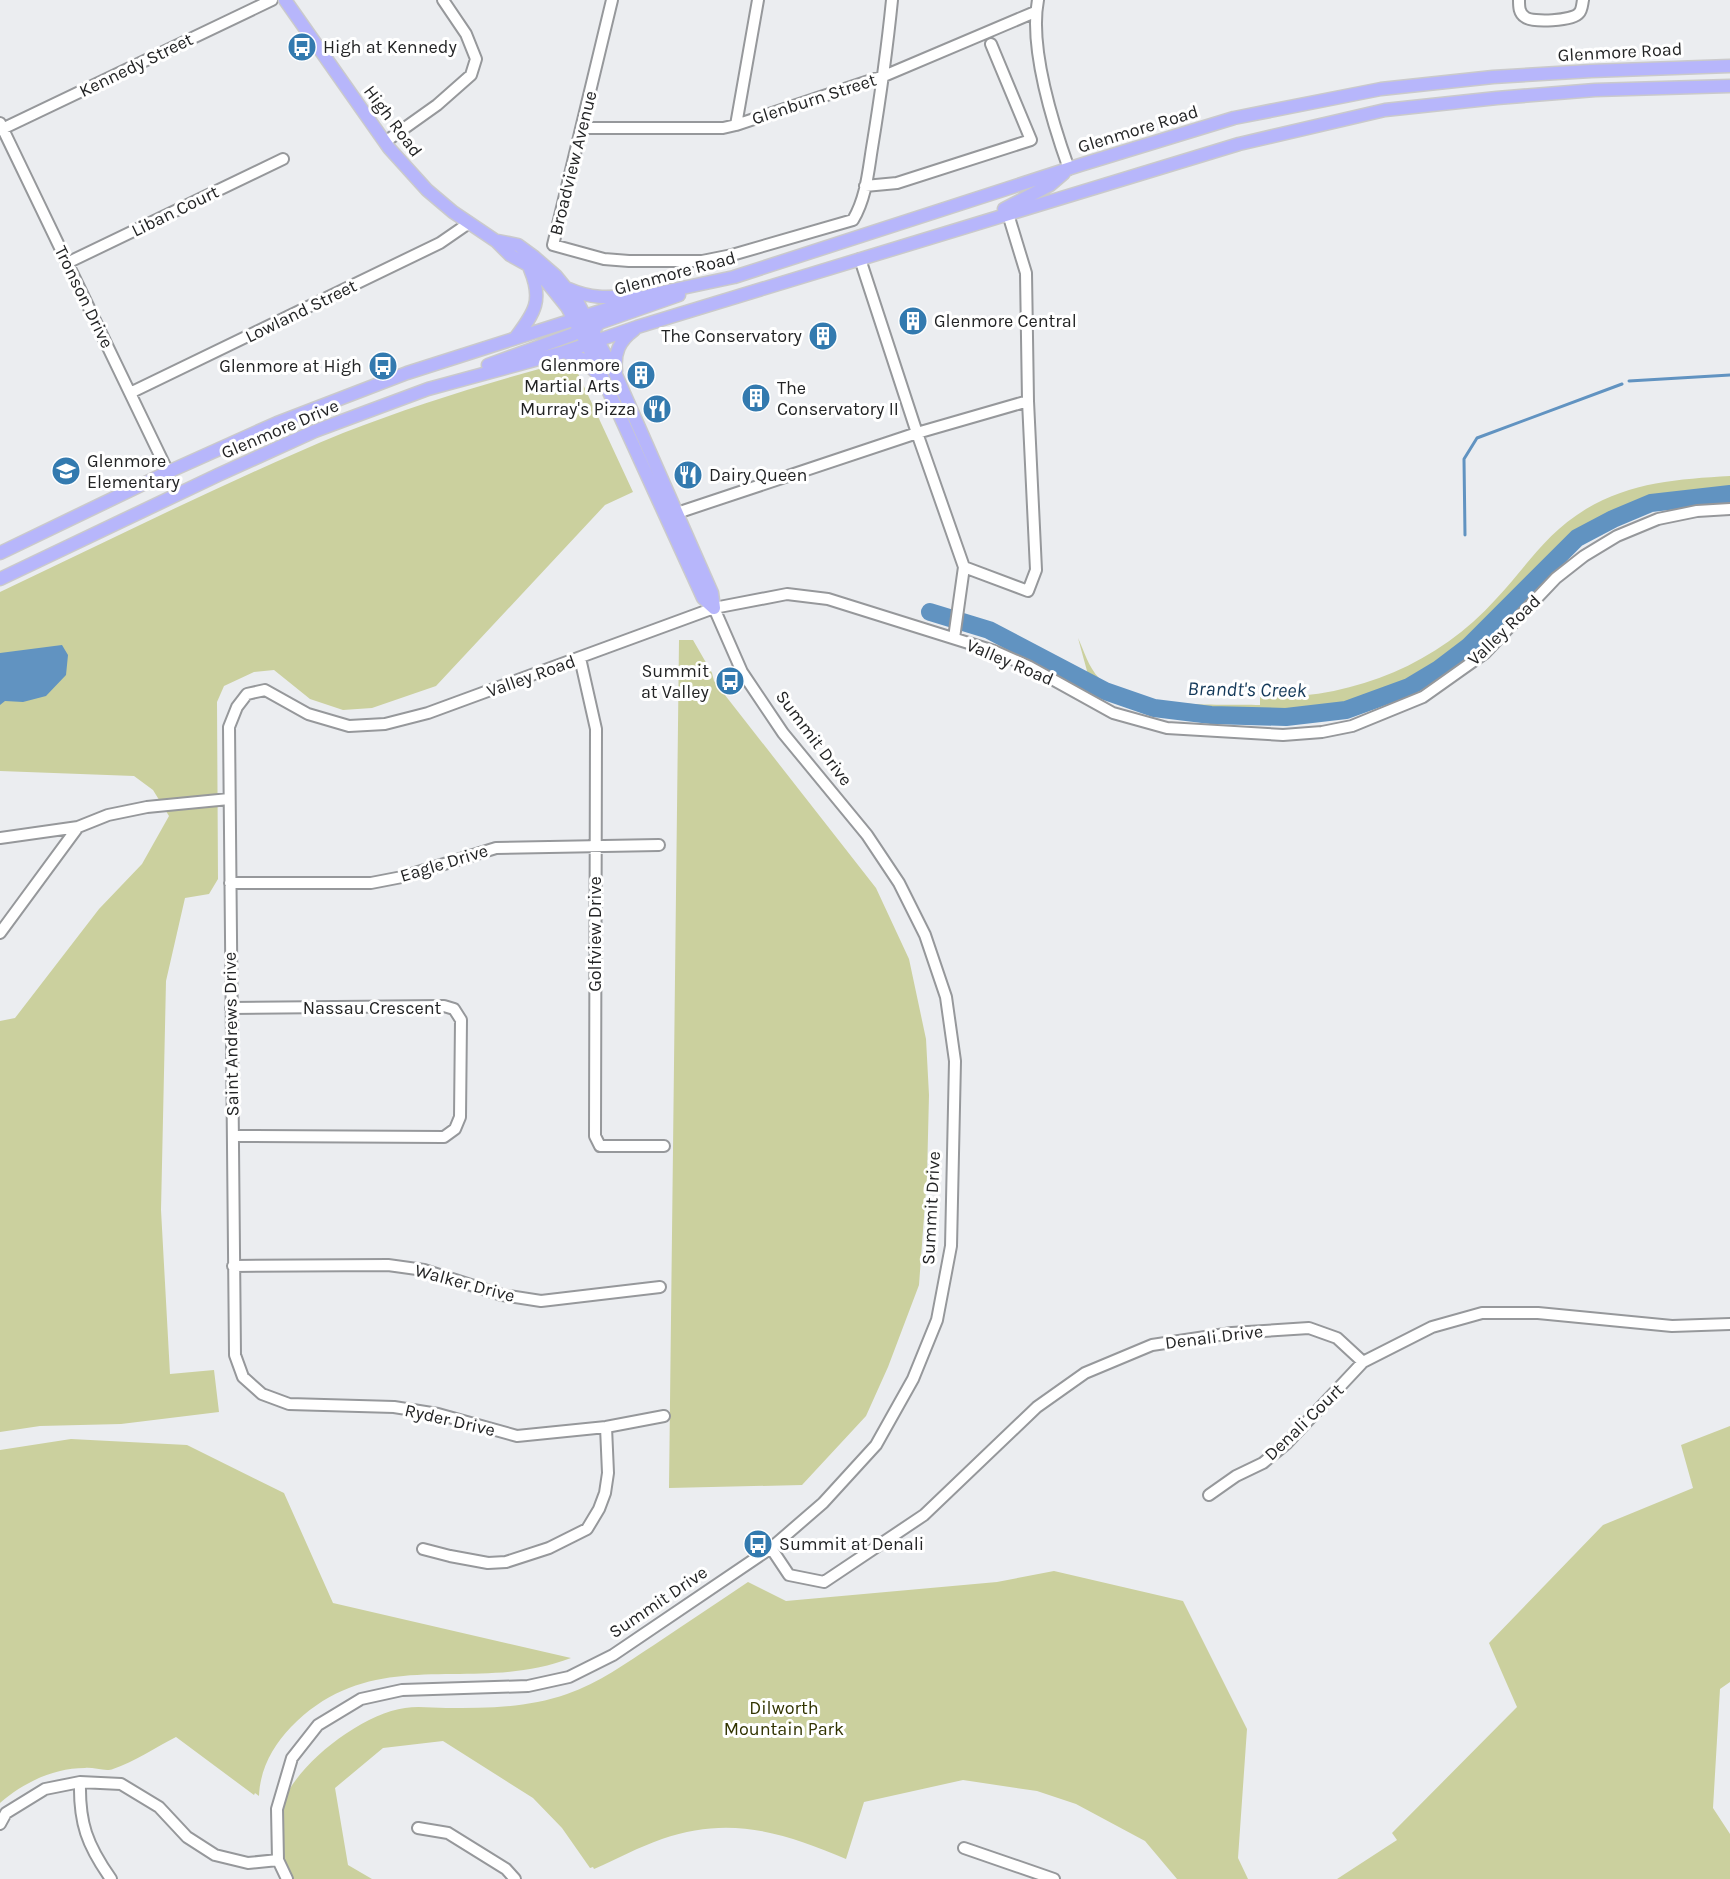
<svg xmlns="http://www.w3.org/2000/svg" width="1730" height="1879" font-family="Karla,sans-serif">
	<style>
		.green { fill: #cbd09e }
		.water { fill: #6193c1 }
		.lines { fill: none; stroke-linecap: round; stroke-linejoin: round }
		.stream { stroke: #6193c1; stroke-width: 3 }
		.river { stroke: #6193c1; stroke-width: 18 }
		.minor-casing { stroke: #96989b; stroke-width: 14 }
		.major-casing { stroke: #cacacb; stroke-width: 15 }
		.minor { stroke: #fff; stroke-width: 10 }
		.major { stroke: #b7b6fb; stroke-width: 12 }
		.labels { text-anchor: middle; stroke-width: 6; stroke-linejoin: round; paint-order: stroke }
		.poi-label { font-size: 18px; fill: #232425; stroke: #fff; text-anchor: start }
		.street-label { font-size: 18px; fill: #232425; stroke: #fff }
		.park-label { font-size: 18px; fill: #313300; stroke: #fff }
		.water-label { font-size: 20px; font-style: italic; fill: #143959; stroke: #fff }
	</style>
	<rect width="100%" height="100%" fill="#ebedf0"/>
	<path class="green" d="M565 362 575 367 633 492 605 505 436 686 372 708 343 710 310 699 274 670 254 672 224 686 217 702 218 879 209 894 185 898 166 981 161 1210 170 1374 214 1370 219 1412 121 1424 40 1426 0 1432V1021L15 1018 99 909 142 864 169 816 153 790 134 776 0 771V592C114 538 227 481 343 433 415 405 490 382 565 362Z
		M1730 476V496C1675 499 1621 512 1578 548 1538 582 1506 624 1466 655 1417 694 1356 719 1294 723 1273 725 1252 722 1231 721 1183 717 1138 715 1093 693L1078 638C1084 651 1089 668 1099 678 1130 709 1219 704 1260 705V697C1349 700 1436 666 1496 599 1527 566 1545 534 1586 509 1631 482 1679 479 1730 476Z
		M679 640H693L712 673 714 681 876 888 909 959 926 1039 929 1095 927 1176 919 1285 888 1367 866 1416 802 1485 669 1488Z
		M1730 1426V1682L1720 1689 1713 1808 1730 1834V1879H1337L1397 1840 1392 1833 1517 1707 1489 1643 1603 1525 1693 1488 1681 1445Z
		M71 1439 187 1445 284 1493 333 1603 571 1658C472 1696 375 1641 291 1727 273 1746 260 1769 259 1796L255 1793 254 1795 176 1737C156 1747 134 1762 113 1769 106 1772 93 1767 85 1768 53 1768 23 1783 0 1803V1450Z
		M1054 1571 1183 1601 1247 1729 1238 1858 1248 1879H1177L1145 1841 1076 1804 1037 1791 963 1780 864 1802 846 1859C784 1833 731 1815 662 1839 639 1847 617 1859 594 1869L593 1867 590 1868 562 1828 533 1798 443 1741 383 1748 335 1788 348 1865 372 1879H282C264 1850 271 1831 283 1802 299 1762 362 1714 405 1708 418 1706 433 1708 446 1708 487 1708 527 1708 567 1694 599 1683 626 1663 654 1645 685 1624 717 1603 748 1582L786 1601 997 1582Z"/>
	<path class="water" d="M62 645 68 655 66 675 46 696 23 702 5 701 0 705V653Z"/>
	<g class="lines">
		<path class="stream" d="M1629 381 1730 375
			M1465 535 1464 459 1477 438 1622 384"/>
		<path class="river" d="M930 612 989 630 1105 691 1154 708 1211 715 1286 717 1346 710 1409 687 1439 669 1468 647 1577 538 1613 519 1651 503 1730 494"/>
		<g class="minor-casing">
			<path id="minor" d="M612 0 553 245 604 259 629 261H702L732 255 853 220C866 198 868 173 872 148 880 99 887 50 892 0
				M1038 0C1029 47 1053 124 1069 169
				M1519 0C1519 7 1519 13 1525 17 1532 23 1573 21 1579 13 1582 10 1582 5 1583 0
				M0 123 168 472
				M736 125 758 0
				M581 128H723L736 125 884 76 1035 12
				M0 130 272 0
				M385 142 437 105 471 75 476 59 466 34 443 0
				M865 186 897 183 1031 140 991 44
				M67 263 283 159
				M130 393 440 243 469 223
				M677 513 917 433 860 259
				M964 567 1028 591 1036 570 1028 401 1026 273 1008 214
				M954 638 964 567 917 433 1028 401
				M580 658 596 729 595 1136 600 1146H664
				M0 838 78 827 108 815 147 807 229 799
				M230 883H371L402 877 496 848 659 845
				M0 933 78 827
				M231 1008 444 1006 454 1009 461 1020 460 1117 455 1129 444 1137 233 1136
				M233 1266 388 1265 424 1270 502 1295 541 1301 660 1287
				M664 1416 606 1427 517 1436 438 1414 394 1407 289 1404 262 1394 243 1377 235 1355 229 727 237 707 247 694 265 690 308 714 349 726 385 724 428 713 714 608 787 594 828 599 994 651 1030 667 1113 713 1167 728 1283 735 1322 732 1352 726 1423 697 1485 653 1556 578 1584 556 1617 536 1658 519 1697 511 1730 509
				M1209 1495 1236 1476 1263 1463 1287 1443 1363 1362
				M771 1548 789 1575 824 1582 924 1515 1037 1407 1085 1373 1152 1345 1232 1333 1309 1328 1337 1338 1363 1362 1432 1327 1482 1313H1538L1672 1326 1730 1324
				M423 1549 450 1556 488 1563 506 1562 549 1548 587 1529 599 1509 605 1493 608 1473 606 1427
				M80 1782C79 1823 87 1845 111 1879
				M0 1824 6 1813 45 1789 80 1782 121 1784 159 1807 187 1837 215 1855 248 1863 278 1860
				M418 1828 448 1833 506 1869 515 1879
				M964 1848 1054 1879
				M287 1879 278 1860 277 1809 292 1758 318 1725 361 1699 402 1690 528 1686 569 1677 613 1655 771 1548 823 1503 876 1445 913 1379 937 1320 951 1246 955 1061 946 997 925 935 899 883 867 835 783 733 742 672 714 608"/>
		</g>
		<g class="major-casing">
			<path id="major" d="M285 0 389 148 427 190 453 212 496 241 510 255 528 265 546 281 567 307 587 344 703 598 714 608
				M1004 209 1050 185 1064 173
				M498 241 518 245 533 256 556 276 578 303 616 375 712 593 714 608
				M569 289C594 300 611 297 637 295
				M590 335 599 323 679 295
				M516 337C535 312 543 300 530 269
				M564 352 582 359 597 373
				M488 365 574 334 583 325
				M616 371C614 353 619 341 634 330
				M0 553 168 472 277 423 407 373 654 294 734 277 1080 165 1234 118 1381 89 1493 77 1591 71 1730 66
				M0 579 218 475 315 431 428 389 564 352 637 327 1239 144 1385 110 1497 98 1595 90 1730 86"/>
		</g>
		<use href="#minor" class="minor"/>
		<use href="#major" class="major"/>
	</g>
	<defs>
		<g id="bus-disc" transform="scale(1.5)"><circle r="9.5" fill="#337aaf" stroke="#fff"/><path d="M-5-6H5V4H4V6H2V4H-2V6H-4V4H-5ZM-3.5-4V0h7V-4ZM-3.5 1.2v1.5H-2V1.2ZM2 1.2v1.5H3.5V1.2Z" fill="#fff"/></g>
		<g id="building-disc" transform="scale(1.5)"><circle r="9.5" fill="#337aaf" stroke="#fff"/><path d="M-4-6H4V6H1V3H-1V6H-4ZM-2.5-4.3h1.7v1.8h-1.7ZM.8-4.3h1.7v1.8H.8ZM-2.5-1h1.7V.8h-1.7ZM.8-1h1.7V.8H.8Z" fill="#fff"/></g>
		<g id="restaurant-disc" transform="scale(1.5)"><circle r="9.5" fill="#337aaf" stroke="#fff"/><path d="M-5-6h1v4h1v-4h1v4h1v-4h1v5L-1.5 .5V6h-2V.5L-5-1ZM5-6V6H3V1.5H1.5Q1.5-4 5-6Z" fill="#fff"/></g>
		<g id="school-disc" transform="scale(1.5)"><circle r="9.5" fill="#337aaf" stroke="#fff"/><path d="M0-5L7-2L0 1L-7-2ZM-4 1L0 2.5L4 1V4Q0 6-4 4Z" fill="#fff"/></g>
	</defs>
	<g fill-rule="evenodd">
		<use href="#bus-disc" x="302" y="47"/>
		<use href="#building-disc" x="913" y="321"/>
		<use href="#building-disc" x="823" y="336"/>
		<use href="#bus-disc" x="383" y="366"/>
		<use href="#building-disc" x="641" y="375"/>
		<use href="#building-disc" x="756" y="398"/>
		<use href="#restaurant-disc" x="657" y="409"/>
		<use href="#school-disc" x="66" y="471"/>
		<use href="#restaurant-disc" x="688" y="475"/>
		<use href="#bus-disc" x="730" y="681"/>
		<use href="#bus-disc" x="758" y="1544"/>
	</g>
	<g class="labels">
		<g class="poi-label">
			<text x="323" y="53">High at Kennedy</text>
			<text x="934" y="327">Glenmore Central</text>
			<text x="802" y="342" text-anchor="end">The Conservatory</text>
			<text x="620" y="371" text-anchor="end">Glenmore<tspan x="620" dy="21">Martial Arts</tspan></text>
			<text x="362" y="372" text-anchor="end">Glenmore at High</text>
			<text x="777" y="394">The<tspan x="777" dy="21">Conservatory II</tspan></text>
			<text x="636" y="415" text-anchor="end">Murray's Pizza</text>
			<text x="87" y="467">Glenmore<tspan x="87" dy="21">Elementary</tspan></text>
			<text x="709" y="481">Dairy Queen</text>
			<text x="709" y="677" text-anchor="end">Summit<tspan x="709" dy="21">at Valley</tspan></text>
			<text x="779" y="1550">Summit at Denali</text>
		</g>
		<g class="street-label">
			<text transform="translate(1620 52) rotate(-3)" y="6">Glenmore Road</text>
			<text transform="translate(136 65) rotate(-26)" y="6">Kennedy Street</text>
			<text transform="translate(814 99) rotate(-18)" y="6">Glenburn Street</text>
			<text transform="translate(393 121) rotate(53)" y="6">High Road</text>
			<text transform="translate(1138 129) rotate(-17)" y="6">Glenmore Road</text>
			<text transform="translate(573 163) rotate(-76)" y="6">Broadview Avenue</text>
			<text transform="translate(175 211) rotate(-26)" y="6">Liban Court</text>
			<text transform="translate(675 273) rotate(-15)" y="6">Glenmore Road</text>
			<text transform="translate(84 297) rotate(64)" y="6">Tronson Drive</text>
			<text transform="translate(301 311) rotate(-26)" y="6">Lowland Street</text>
			<text transform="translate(280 429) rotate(-23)" y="6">Glenmore Drive</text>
			<text transform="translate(1504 630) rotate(-44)" y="6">Valley Road</text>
			<text transform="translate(1010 662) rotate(23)" y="6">Valley Road</text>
			<text transform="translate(531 676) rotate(-20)" y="6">Valley Road</text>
			<text transform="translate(814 738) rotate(53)" y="6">Summit Drive</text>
			<text transform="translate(444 863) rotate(-17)" y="6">Eagle Drive</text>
			<text transform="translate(595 934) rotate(-90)" y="6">Golfview Drive</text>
			<text x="372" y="1014">Nassau Crescent</text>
			<text transform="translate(231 1034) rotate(-91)" y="6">Saint Andrews Drive</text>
			<text transform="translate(931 1208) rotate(-87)" y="6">Summit Drive</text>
			<text transform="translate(465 1283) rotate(15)" y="6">Walker Drive</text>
			<text transform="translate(1214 1337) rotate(-7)" y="6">Denali Drive</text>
			<text transform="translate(450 1420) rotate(13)" y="6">Ryder Drive</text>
			<text transform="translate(1304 1422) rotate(-44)" y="6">Denali Court</text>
			<text transform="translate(658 1602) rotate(-34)" y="6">Summit Drive</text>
		</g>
		<g class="park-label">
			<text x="784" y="1714">Dilworth<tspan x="784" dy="21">Mountain Park</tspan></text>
		</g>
		<g class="water-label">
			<text transform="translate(1247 689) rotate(1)" y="7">Brandt's Creek</text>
		</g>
	</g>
</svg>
